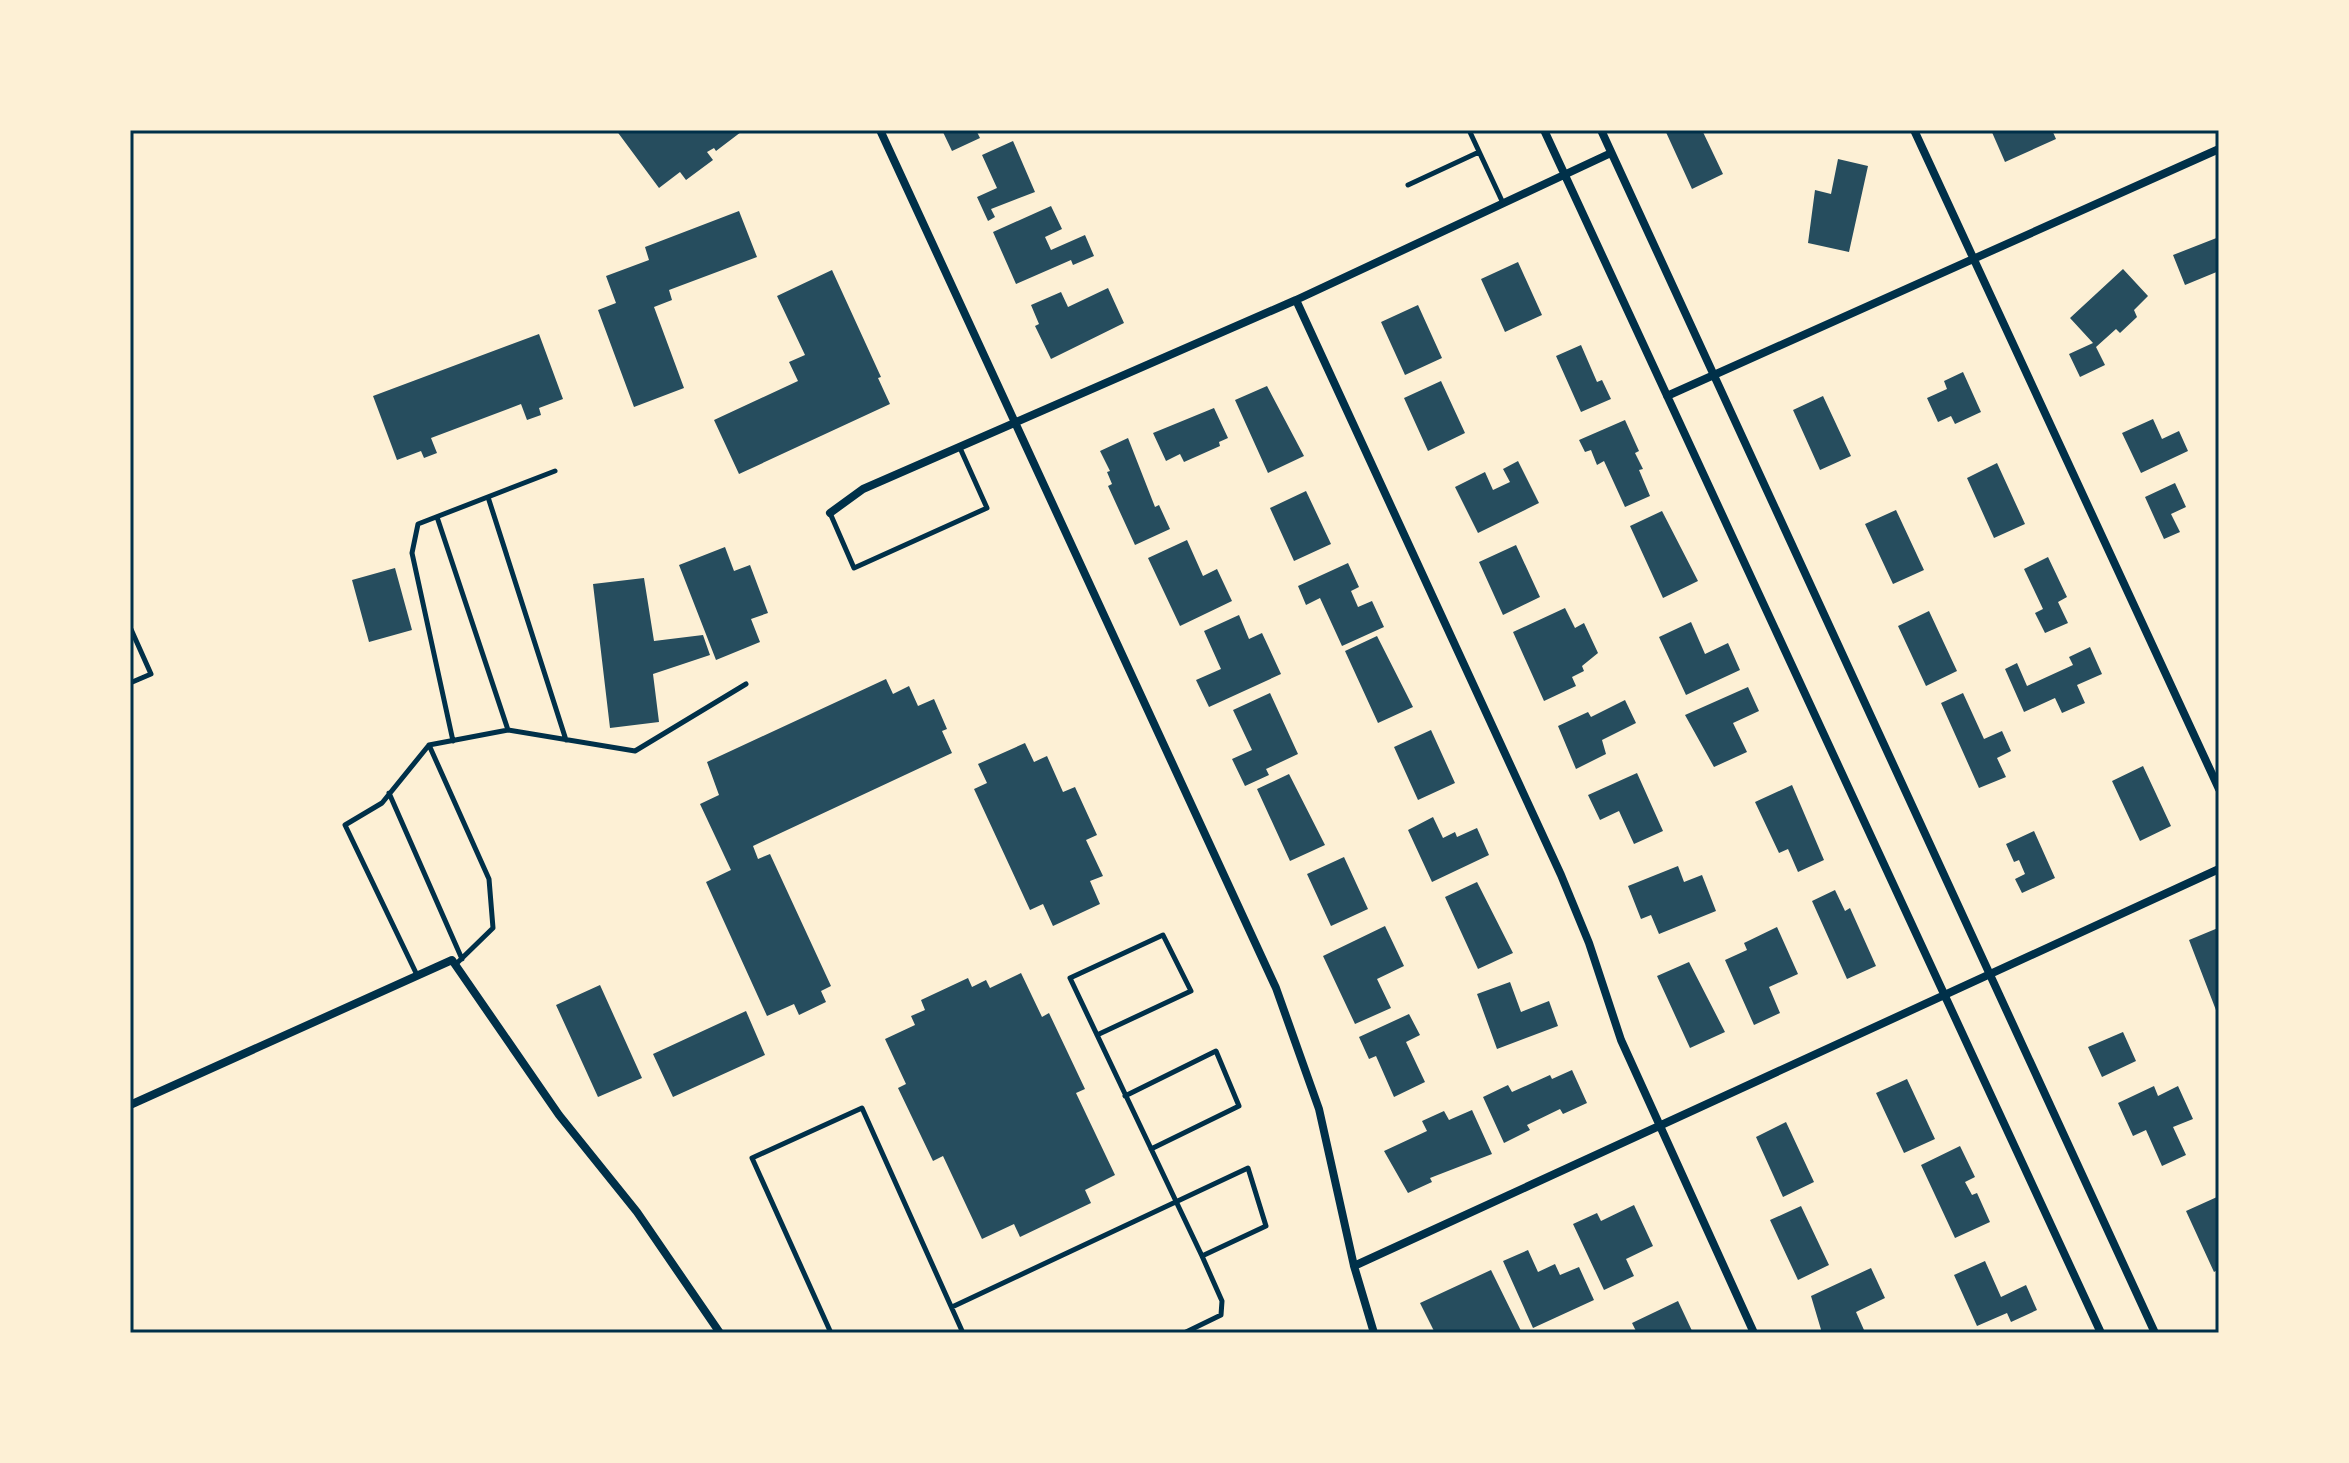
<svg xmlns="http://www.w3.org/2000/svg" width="2349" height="1463" font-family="'Golos Text',sans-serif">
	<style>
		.building { fill: #264d5e }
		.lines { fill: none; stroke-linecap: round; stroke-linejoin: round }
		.service { stroke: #003049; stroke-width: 5 }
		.minor { stroke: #003049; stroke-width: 8 }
		.neatline { fill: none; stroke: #003049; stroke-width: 3 }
	</style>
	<rect width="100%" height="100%" fill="#fdf0d5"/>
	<path class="building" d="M616 130H740L741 132 716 151 714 148 707 152 713 160 686 180 680 172 659 188Z
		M942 130H976L980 138 952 151Z
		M1665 130H1702L1723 174 1692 189Z
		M1991 130H2052L2056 139 2005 162Z
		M1013 141 1035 192 991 209 995 217 988 221 977 197 997 188 982 155Z
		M1838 159 1868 166 1849 252 1808 243 1815 190 1831 194Z
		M1051 206 1062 229 1045 237 1051 250 1085 235 1094 256 1073 265 1071 260 1016 284 993 232Z
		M739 211 757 257 669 290 672 300 654 307 684 388 634 407 598 310 616 303 606 276 649 260 645 247Z
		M2219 237V271L2185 285 2173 255Z
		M1518 262 1542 315 1505 332 1481 279Z
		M2123 269 2148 296 2134 310 2137 317 2120 333 2116 329 2096 347 2105 365 2080 377 2069 354 2093 343 2070 318Z
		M832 270 881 377 878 378 890 404 739 474 714 420 798 381 789 362 805 355 777 296Z
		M1108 288 1124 323 1051 359 1035 326 1039 324 1031 305 1061 292 1068 307Z
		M1418 305 1442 358 1405 375 1381 322Z
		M539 334 563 399 539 408 541 415 527 420 521 404 431 438 437 453 424 458 421 451 397 460 373 396Z
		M1581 345 1597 382 1602 380 1611 399 1581 412 1556 356Z
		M1963 372 1981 412 1955 424 1951 416 1938 422 1927 398 1947 389 1944 381Z
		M1441 381 1465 433 1428 451 1404 398Z
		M1267 386 1304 456 1268 473 1235 400Z
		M1823 396 1851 456 1820 470 1793 410Z
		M1214 408 1228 438 1219 442 1220 446 1184 462 1180 454 1166 461 1153 433Z
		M2153 419 2162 439 2179 431 2188 451 2141 473 2122 433Z
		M1625 420 1639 451 1635 453 1643 469 1639 470 1650 496 1625 507 1604 461 1597 465 1591 450 1585 452 1579 440Z
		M1128 438 1155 507 1159 505 1170 529 1135 545 1108 486 1112 484 1107 472 1110 471 1100 451Z
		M1518 461 1539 503 1478 533 1455 487 1485 472 1493 490 1510 482 1503 469Z
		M1997 463 2025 524 1994 538 1967 478Z
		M2175 483 2186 507 2171 514 2180 532 2164 539 2145 497Z
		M1306 491 1331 544 1294 561 1270 508Z
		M1896 510 1924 570 1893 584 1865 524Z
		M1662 511 1698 581 1663 598 1630 526Z
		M1187 540 1203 576 1217 569 1232 601 1180 626 1148 558Z
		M1516 545 1540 597 1503 615 1479 562Z
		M725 547 734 571 750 565 768 613 751 619 760 642 716 660 679 565Z
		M2048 557 2067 597 2058 602 2068 623 2045 633 2035 613 2043 609 2024 569Z
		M1348 563 1359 587 1351 591 1358 607 1372 601 1384 627 1342 646 1320 598 1306 605 1298 586Z
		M395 568 412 630 369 642 352 580Z
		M644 578 654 641 703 635 710 655 653 674 659 722 610 728 593 584Z
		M1565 608 1575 628 1584 623 1598 653 1582 666 1584 671 1572 677 1576 686 1544 701 1513 632Z
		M1929 611 1957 671 1926 686 1898 626Z
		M1239 615 1249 639 1262 633 1281 674 1209 707 1196 680 1221 669 1204 631Z
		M1691 622 1705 654 1728 643 1740 670 1686 695 1659 637Z
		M1377 636 1413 707 1378 723 1345 651Z
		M2090 647 2102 674 2077 685 2085 703 2062 713 2055 698 2024 712 2005 669 2017 663 2027 686 2073 665 2069 657Z
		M886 679 893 694 909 686 918 706 934 699 947 729 942 731 952 753 753 846 758 859 770 854 831 986 821 991 826 1002 799 1015 794 1004 767 1016 706 882 731 870 700 804 719 795 707 762Z
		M1748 687 1759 711 1733 723 1747 752 1714 767 1685 715Z
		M1270 693 1298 754 1266 769 1269 775 1245 786 1232 759 1252 750 1233 710Z
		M1963 693 1984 739 2002 731 2011 751 1997 758 2006 777 1979 788 1941 703Z
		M1625 700 1636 723 1602 740 1606 754 1576 769 1558 726 1588 712 1591 717Z
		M1431 730 1455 783 1418 800 1394 747Z
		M1025 743 1034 762 1047 756 1063 792 1075 787 1097 835 1086 840 1103 876 1090 881 1100 904 1053 926 1043 904 1030 910 974 789 987 783 978 764Z
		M2143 766 2171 826 2140 841 2112 781Z
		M1637 773 1663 831 1634 844 1619 811 1600 820 1588 795Z
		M1289 774 1325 845 1290 861 1257 789Z
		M1792 785 1824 860 1798 872 1788 849 1779 853 1755 802Z
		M1433 817 1443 838 1455 832 1457 837 1477 828 1489 855 1432 882 1408 830Z
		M2034 831 2055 878 2022 893 2015 879 2025 874 2019 860 2014 862 2006 844Z
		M1344 857 1368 909 1331 926 1307 874Z
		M1678 866 1684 882 1702 875 1716 911 1659 934 1651 915 1641 919 1628 886Z
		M1477 882 1513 953 1478 969 1445 897Z
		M1835 890 1845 911 1850 908 1876 966 1847 979 1812 901Z
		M1385 926 1404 966 1377 979 1391 1008 1355 1024 1323 956Z
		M1777 927 1798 974 1769 987 1780 1013 1754 1025 1725 960 1747 950 1744 943Z
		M2218 928 2219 931V1018L2189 940Z
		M1689 962 1725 1032 1690 1048 1657 976Z
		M1021 973 1042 1017 1049 1013 1085 1089 1076 1093 1115 1175 1085 1190 1091 1203 1020 1237 1014 1224 982 1239 943 1156 933 1161 898 1088 906 1084 885 1039 915 1025 911 1016 925 1010 921 1000 968 978 972 987 986 980 990 988Z
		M1510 982 1521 1012 1549 1001 1558 1026 1497 1049 1477 994Z
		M600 985 642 1078 598 1097 556 1005Z
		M746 1011 765 1055 673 1097 653 1054Z
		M1409 1014 1420 1035 1406 1042 1425 1082 1394 1097 1376 1056 1369 1059 1359 1037Z
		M2123 1032 2136 1061 2102 1077 2088 1047Z
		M1572 1070 1587 1103 1563 1114 1560 1109 1527 1125 1530 1130 1504 1143 1483 1097 1508 1085 1512 1092 1550 1075 1552 1079Z
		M1907 1079 1935 1139 1904 1153 1876 1093Z
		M2154 1086 2158 1096 2178 1086 2193 1119 2173 1127 2186 1155 2162 1166 2146 1130 2133 1136 2118 1103Z
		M1472 1110 1492 1154 1430 1178 1432 1182 1408 1193 1384 1151 1427 1131 1422 1121 1444 1111 1449 1120Z
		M1786 1122 1814 1182 1783 1197 1756 1137Z
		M1960 1146 1975 1177 1965 1182 1972 1195 1977 1193 1990 1222 1955 1238 1921 1165Z
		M2217 1197 2219 1269 2214 1272 2186 1211Z
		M1634 1205 1653 1246 1626 1259 1634 1276 1604 1290 1573 1224 1597 1213 1601 1221Z
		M1801 1206 1829 1265 1798 1280 1770 1220Z
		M1528 1250 1538 1272 1555 1264 1560 1275 1579 1267 1594 1300 1533 1328 1503 1261Z
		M1985 1261 2001 1297 2026 1285 2037 1310 2011 1322 2007 1313 1977 1326 1954 1275Z
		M1871 1268 1885 1298 1856 1312 1864 1330 1822 1333 1811 1296Z
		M1491 1270 1522 1333H1435L1420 1303Z
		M1678 1301 1693 1333H1637L1632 1323Z"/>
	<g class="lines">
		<path class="service" d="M1469 130 1503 203
			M1408 185 1479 152
			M488 497 566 740
			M830 513 854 568 987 508 960 448
			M437 517 508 730
			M130 627 151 674 130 683
			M453 741 412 553 418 524 555 471
			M429 745 489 879 493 928 455 965
			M389 793 462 959
			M417 975 345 825 382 803 429 745 508 730 635 751 746 684
			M1097 1035 1191 991 1163 935 1070 978 1202 1256
			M1125 1096 1216 1051 1239 1106 1151 1149
			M952 1307 1248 1168 1266 1226 1202 1256 1222 1301 1221 1315 1184 1333
			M831 1333 752 1158 862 1108 963 1333"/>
		<path class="minor" d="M880 130 1276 988 1319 1109 1354 1266 1374 1333
			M1544 130 2101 1333
			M1601 130 2155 1333
			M1914 130 2219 789
			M1296 300 1561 875 1589 943 1621 1040 1754 1333
			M1667 396 2219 149
			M830 513 863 489 1296 300 1611 153
			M130 1105 452 960 559 1115 637 1212 720 1333
			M1354 1266 2219 869"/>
	</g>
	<rect width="2349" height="1463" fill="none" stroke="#fdf0d5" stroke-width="264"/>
	<rect x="132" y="132" width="2085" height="1199" class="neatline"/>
</svg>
